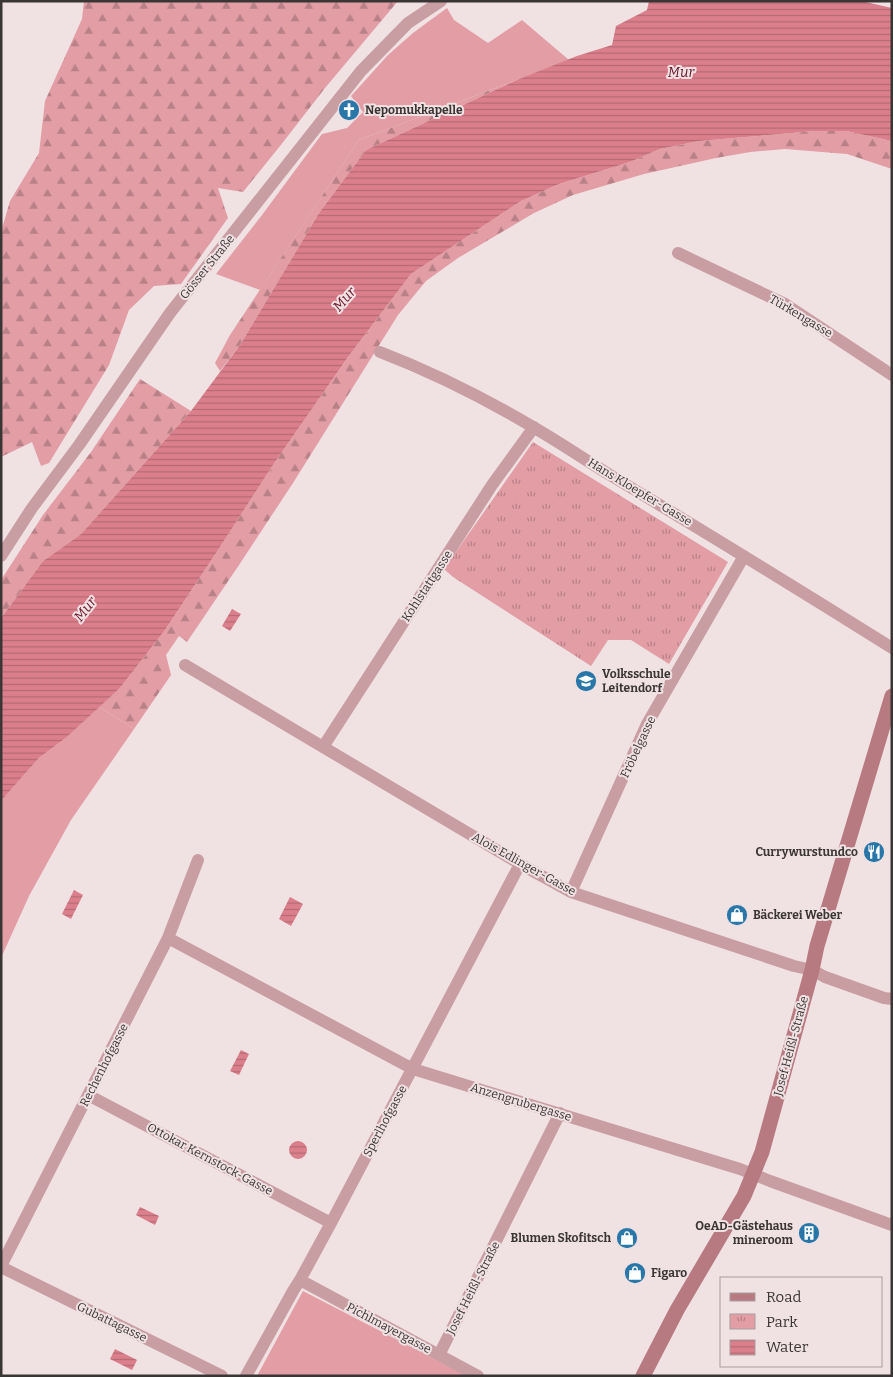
<svg xmlns="http://www.w3.org/2000/svg" width="893" height="1377" font-family="Bitter,serif">
	<style>
		.grass { fill: #e29da5 }
		.forest { fill: url(#forest-firs) }
		.park { fill: url(#park-tufts) }
		.water { fill: url(#water-rules) }
		.lines { fill: none; stroke-linecap: round; stroke-linejoin: round }
		.street { stroke: #c99ea2; stroke-width: 12 }
		.secondary { stroke: #b87a81; stroke-width: 15 }
		.labels { text-anchor: middle; stroke-width: 4; stroke-linejoin: round; paint-order: stroke }
		.poi-label { font-size: 12px; font-weight: bold; fill: #3b3636; stroke: #f0e1e3; text-anchor: start }
		.street-label { font-size: 12px; fill: #3b3636; stroke: #f0e1e3 }
		.water-label { font-size: 14px; font-style: italic; fill: #69152a; stroke: #f0e1e3 }
	</style>
	<defs>
		<pattern id="forest-firs" width="22" height="20" patternUnits="userSpaceOnUse" patternTransform="scale(1.25)"><rect width="22" height="20" fill="#e29da5"/><path d="M5 1l3.5 6h-7zM16 11l3.5 6h-7z" fill="#b88187"/></pattern>
		<pattern id="park-tufts" width="24" height="20" patternUnits="userSpaceOnUse" patternTransform="scale(1.25)"><rect width="24" height="20" fill="#e29da5"/><path d="M3 7l-1-3M5 7V3M7 7l1-3M15 17l-1-3M17 17v-4M19 17l1-3" fill="none" stroke="#b88187"/></pattern>
		<pattern id="water-rules" width="6" height="5" patternUnits="userSpaceOnUse" patternTransform="scale(1.25)"><rect width="6" height="5" fill="#dc7f8c"/><path d="M0 2.5h6" fill="none" stroke="#b46973"/></pattern>
	</defs>
	<rect width="100%" height="100%" fill="#f0e1e3"/>
	<path class="grass" d="M447 8 454 20 488 43 522 20 569 60 359 140 260 290 216 274 262 215 322 134 347 128 363 112 351 96 388 55 413 33Z
		M99 707 134 729 71 820 29 896 1 958V801L39 758 67 737Z
		M303 1291 467 1376H257Z"/>
	<path class="forest" d="M84 1H398L325 88 284 141 243 192 218 188 228 218 181 284 154 286 129 310 109 365 49 463 41 466 32 442 1 457V232L10 201 39 153 45 101 82 19Z
		M519 79 366 150 319 213 240 345 220 371 215 363 230 335 359 140Z
		M816 131H846L892 141V169L847 154 785 149 750 152 716 158 644 174 573 195 534 213 458 258 426 281 398 315 293 483 239 565 187 642 179 636 166 655 171 675 134 729 99 707 120 688 165 630 220 547 273 465 348 357 411 274 521 201 559 184 630 162 660 149 699 141Z
		M140 379 191 411 81 534 43 561 1 618V580L43 515 91 452Z"/>
	<path class="park" d="M533 442 728 562 669 664 631 640H608L591 666 453 577 444 569Z"/>
	<path class="water" d="M649 1H861L892 8V141L846 131H816L699 141 660 149 630 162 559 184 521 201 411 274 348 357 273 465 220 547 165 630 120 688 67 737 39 758 1 801V618L43 561 81 534 191 411 240 345 319 213 366 150 519 79 577 56 612 45 616 26 647 10Z
		M232 609 241 614 230 631 222 626Z
		M74 890 83 895 71 919 62 914Z
		M290 897 303 904 291 926 279 919Z
		M241 1050 249 1054 239 1075 230 1071Z
		M289 1150a9 9 0 1 1 18 0a9 9 0 1 1-18 0Z
		M140 1207 159 1216 155 1225 136 1215Z
		M115 1349 137 1360 132 1370 110 1359Z"/>
	<g class="lines">
		<path class="street" d="M678 253 785 304 892 375
			M380 352C432 372 484 398 533 427 559 442 584 459 610 475 705 532 798 589 892 648
			M1 556 32 508 79 445 170 313 361 71 408 23 441 1
			M185 665 520 864 571 892 794 966 812 970 825 977 884 998 892 999
			M323 747 492 485 534 427
			M571 892 647 724 744 556
			M168 938 413 1069 740 1169 770 1181 892 1225
			M88 1095 331 1223
			M1 1266 168 938 198 860
			M1 1267 222 1376
			M300 1280 478 1376
			M439 1355 560 1113
			M246 1376 293 1291 300 1280 331 1223 520 864"/>
		<path class="secondary" d="M643 1376 677 1310 744 1196 762 1152 812 970 817 946 892 696"/>
	</g>
	<defs>
		<g id="church-disc" transform="scale(1.125)"><circle r="9.5" fill="#2977a9" stroke="#f0e1e3"/><path d="M-1.2-6h2.4v3.5h3.3v2.4h-3.3V6h-2.4V-.1h-3.3v-2.4h3.3Z" fill="#fff"/></g>
		<g id="school-disc" transform="scale(1.125)"><circle r="9.5" fill="#2977a9" stroke="#f0e1e3"/><path d="M0-5L7-2L0 1L-7-2ZM-4 1L0 2.5L4 1V4Q0 6-4 4Z" fill="#fff"/></g>
		<g id="restaurant-disc" transform="scale(1.125)"><circle r="9.5" fill="#2977a9" stroke="#f0e1e3"/><path d="M-5-6h1v4h1v-4h1v4h1v-4h1v5L-1.5 .5V6h-2V.5L-5-1ZM5-6V6H3V1.5H1.5Q1.5-4 5-6Z" fill="#fff"/></g>
		<g id="shop-disc" transform="scale(1.125)"><circle r="9.5" fill="#2977a9" stroke="#f0e1e3"/><path d="M-5-2.5h2.3a2.7 3.5 0 0 1 5.4 0H5L5.5 6h-11ZM-1.5-2.5h3a1.5 2.3 0 0 0-3 0Z" fill="#fff"/></g>
		<g id="building-disc" transform="scale(1.125)"><circle r="9.5" fill="#2977a9" stroke="#f0e1e3"/><path d="M-4-6H4V6H1V3H-1V6H-4ZM-2.5-4.3h1.7v1.8h-1.7ZM.8-4.3h1.7v1.8H.8ZM-2.5-1h1.7V.8h-1.7ZM.8-1h1.7V.8H.8Z" fill="#fff"/></g>
	</defs>
	<g fill-rule="evenodd">
		<use href="#church-disc" x="349" y="110"/>
		<use href="#school-disc" x="586" y="681"/>
		<use href="#restaurant-disc" x="874" y="852"/>
		<use href="#shop-disc" x="737" y="915"/>
		<use href="#building-disc" x="809" y="1233"/>
		<use href="#shop-disc" x="627" y="1238"/>
		<use href="#shop-disc" x="635" y="1273"/>
	</g>
	<g class="labels">
		<g class="poi-label">
			<text x="365" y="114">Nepomukkapelle</text>
			<text x="602" y="678">Volksschule<tspan x="602" dy="14">Leitendorf</tspan></text>
			<text x="858" y="856" text-anchor="end">Currywurstundco</text>
			<text x="753" y="919">Bäckerei Weber</text>
			<text x="793" y="1230" text-anchor="end">OeAD-Gästehaus<tspan x="793" dy="14">mineroom</tspan></text>
			<text x="611" y="1242" text-anchor="end">Blumen Skofitsch</text>
			<text x="651" y="1277">Figaro</text>
		</g>
		<g class="street-label">
			<text transform="translate(207 267) rotate(-51)" y="4">Gösser Straße</text>
			<text transform="translate(801 316) rotate(31)" y="4">Türkengasse</text>
			<text transform="translate(640 492) rotate(31)" y="4">Hans Kloepfer-Gasse</text>
			<text transform="translate(427 586) rotate(-57)" y="4">Kohlstattgasse</text>
			<text transform="translate(638 747) rotate(-65)" y="4">Fröbelgasse</text>
			<text transform="translate(524 864) rotate(29)" y="4">Alois Edlinger-Gasse</text>
			<text transform="translate(791 1046) rotate(-75)" y="4">Josef Heißl-Straße</text>
			<text transform="translate(104 1065) rotate(-63)" y="4">Rechenhofgasse</text>
			<text transform="translate(521 1102) rotate(17)" y="4">Anzengrubergasse</text>
			<text transform="translate(385 1121) rotate(-62)" y="4">Sperlhofgasse</text>
			<text transform="translate(210 1159) rotate(28)" y="4">Ottokar Kernstock-Gasse</text>
			<text transform="translate(473 1288) rotate(-63)" y="4">Josef Heißl-Straße</text>
			<text transform="translate(112 1322) rotate(26)" y="4">Gubattagasse</text>
			<text transform="translate(389 1328) rotate(28)" y="4">Pichlmayergasse</text>
		</g>
		<g class="water-label">
			<text x="681" y="77">Mur</text>
			<text transform="translate(344 299) rotate(-49)" y="5">Mur</text>
			<text transform="translate(85 609) rotate(-52)" y="5">Mur</text>
		</g>
	</g>
	<rect width="893" height="1377" fill="none" stroke="#3b3636" stroke-width="5"/>
	<rect x="720" y="1277" width="162" height="90" fill="#f0e1e3" stroke="#a89d9e"/>
	<rect x="730" y="1293" width="25" height="8" fill="#b87a81" stroke="#a89d9e"/>
	<text x="766" y="1302" font-size="15" fill="#3b3636">Road</text>
	<rect x="730" y="1314" width="25" height="15" fill="url(#park-tufts)" stroke="#a89d9e"/>
	<text x="766" y="1327" font-size="15" fill="#3b3636">Park</text>
	<rect x="730" y="1340" width="25" height="15" fill="url(#water-rules)" stroke="#a89d9e"/>
	<text x="766" y="1352" font-size="15" fill="#3b3636">Water</text>
</svg>
